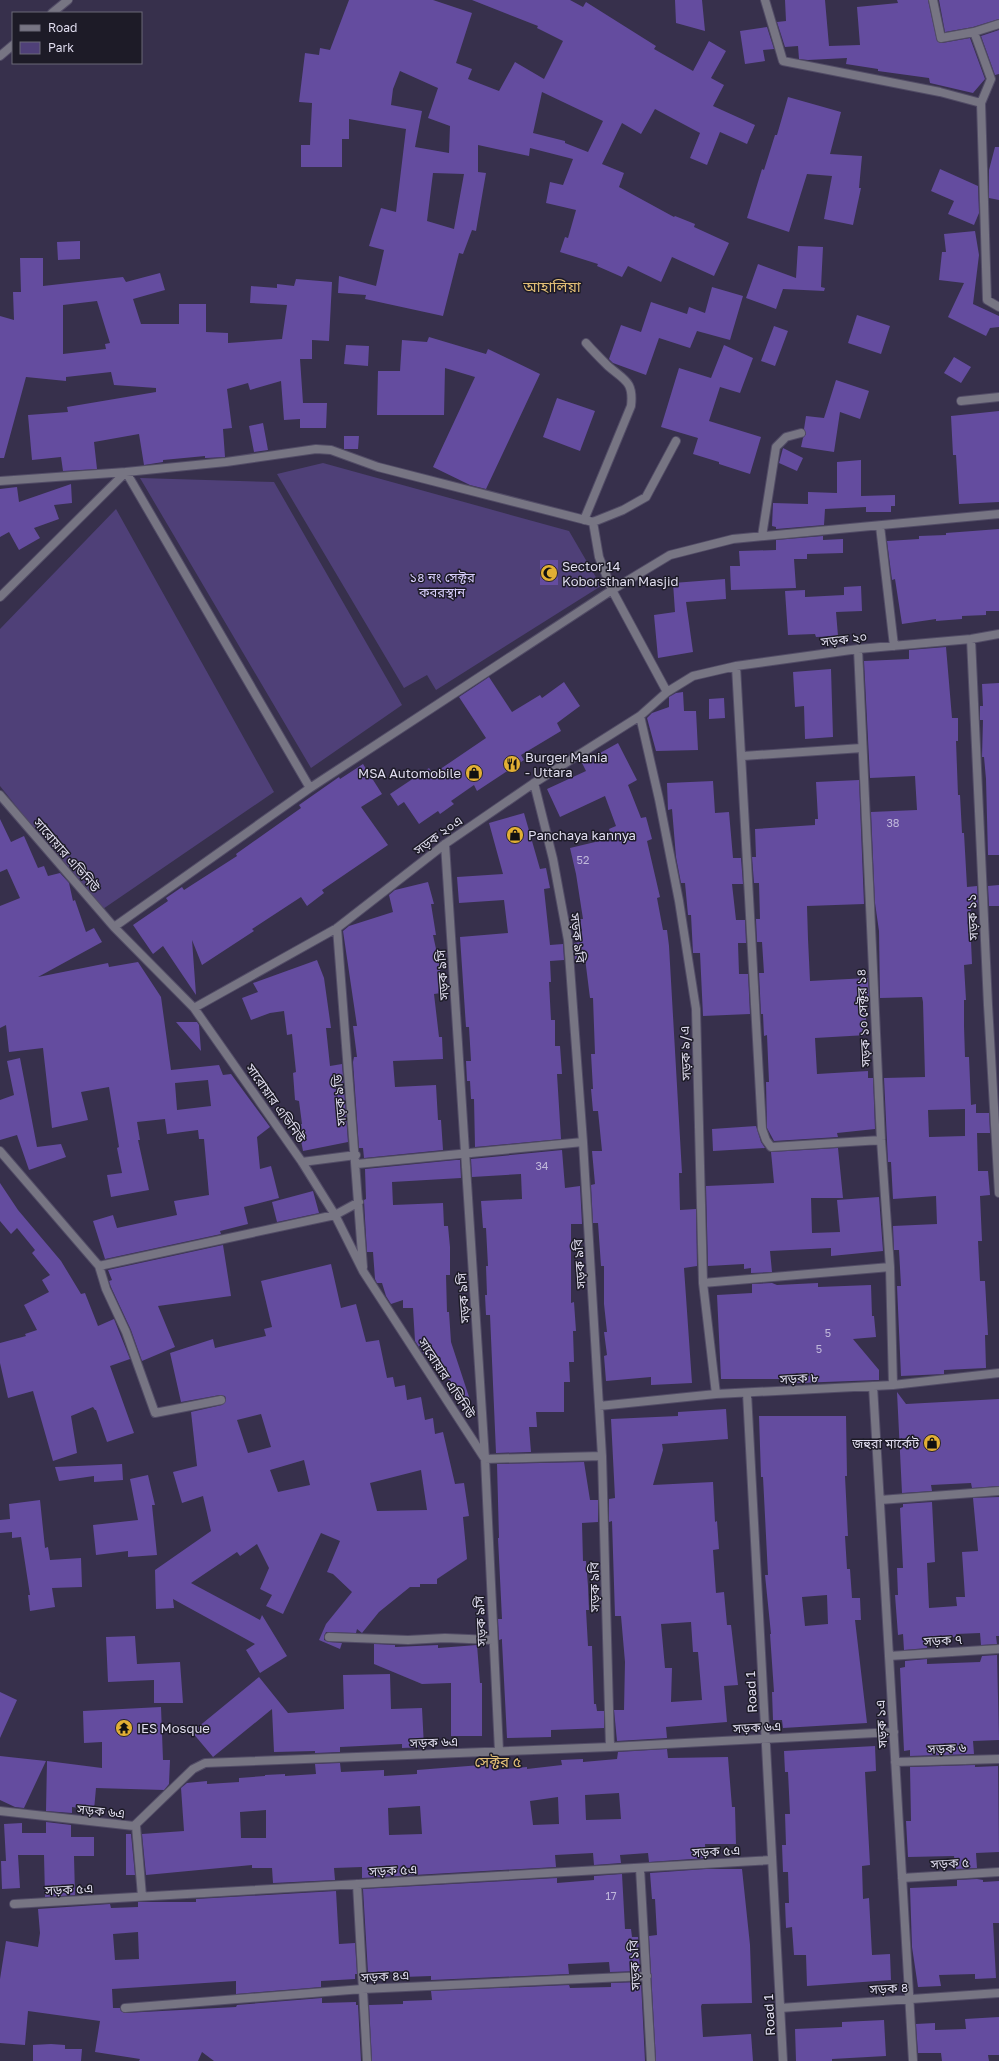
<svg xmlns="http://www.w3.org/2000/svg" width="999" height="2061" font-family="'Golos Text','Noto Sans Bengali',sans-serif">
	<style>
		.green { fill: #4f4078 }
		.building { fill: #644c9f; fill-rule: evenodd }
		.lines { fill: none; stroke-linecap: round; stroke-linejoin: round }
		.minor-casing { stroke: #524c66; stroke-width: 10 }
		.minor { stroke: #777583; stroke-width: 8 }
		.labels { text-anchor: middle; stroke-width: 3; stroke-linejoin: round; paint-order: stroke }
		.number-label { font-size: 11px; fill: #c0b8da }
		.poi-label { font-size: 13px; fill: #dfdcee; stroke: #1d1b27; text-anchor: start }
		.park-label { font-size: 13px; fill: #d9cffd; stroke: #1d1b27 }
		.street-label { font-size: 13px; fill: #dfdcee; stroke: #1d1b27 }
		.quarter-label { font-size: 15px; fill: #e3bf77; stroke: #1d1b27 }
	</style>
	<rect width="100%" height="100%" fill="#37304c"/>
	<path class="green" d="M323 463 569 531 601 586 436 690 427 675 404 688 277 474Z
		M140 478 274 482 402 705 311 768Z
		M116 509 274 792 100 911 0 786V629Z"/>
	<path class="building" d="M349 0H433L472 13 456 63 472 69 468 79 499 91 515 62 544 79 563 41 537 28 538 26 472 0H570L583 7 586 2 656 46 654 49 693 71 709 41 726 51 711 78 724 85 713 106 755 125 747 144 720 132 707 165 690 158 700 133 655 109 641 134 622 123 602 164 624 173 619 187 674 217 675 216 695 224 694 227 729 243 714 276 672 257 661 282 628 266 622 277 597 266 598 264 560 252 565 237 568 238 576 210 546 203 550 182 563 185 573 159 530 148 529 156 478 145V172L486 173 476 231 472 230 463 254 459 253 443 316 365 299 366 295 338 293 339 276 376 286 384 250 369 246 381 208 396 212 406 129 349 119V139H342V167H301V145H310L312 103 299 102 305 53 319 55 320 48 330 50ZM400 71 438 88 428 118 450 126 449 153 415 147 422 111 391 105 393 89ZM542 92 603 121 588 152 565 143V141L533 133ZM433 173 464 174 454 229 427 221Z
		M675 0H702L705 31 676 23Z
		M785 0H825L829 46 860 45 857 7 898 3 897 0H928L937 41 942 43 970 38 985 79 973 93 930 83 929 78 878 71V69L846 64 847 58 808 60 799 59 798 46 785 47 777 22 786 21Z
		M939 0H999V19L973 27 945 32Z
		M767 27 774 49 763 50 765 61 745 64 740 31Z
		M999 30V74L995 75 981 36Z
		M788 97 841 112 830 154 862 156 859 188H861L853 225 824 219 832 176 807 174 789 232 747 218 762 169 764 170 775 135H777Z
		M995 147H999V200L989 198V170Z
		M940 169 978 186 979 213 974 225 948 214 954 201 931 191Z
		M975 231 979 255 973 304 999 316V327L990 328 986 336 948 317 964 283 939 280 942 252H946L944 234Z
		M80 241V259L58 260 57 242Z
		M798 246 823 247 821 287 825 288 824 291 783 289 776 309 746 298 758 264 796 278Z
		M20 258H43V286L123 277 126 282 160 273 165 290 133 299 141 324H179V304H206V332L228 333V343L282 339 287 305 250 303 251 286 277 288V284L294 286 296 279 332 282 329 341 312 340V359H300L303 403H327L326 428H300V419L284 420 281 381 250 390 248 383 227 389 232 428 223 429 225 457 205 458V456L163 460V462L144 465 139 434 94 442 97 469 63 471 61 457 32 460 28 415 68 412 67 407 156 392V388L114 385 111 372 66 377V381L26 377 4 458H0V316L14 320 13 292H21ZM97 301 110 343 105 344 106 349 63 354V305Z
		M712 287 743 296 730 340 697 331 690 348 659 338 646 375 613 363 609 359 621 325 641 332 651 302 687 314 689 307 705 313Z
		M857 315 890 326 881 354 848 343Z
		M774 326 788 331 775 366 761 361Z
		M429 337 486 354 488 349 540 374 486 489 470 485 433 467 475 377 445 368 444 415H377L378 371H400L402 340 427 342Z
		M346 345 369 346 368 366 344 364Z
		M724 345 753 358 740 393 720 387 709 421 761 437 750 474 719 464V462L693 454 698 438 661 427 679 368 711 378Z
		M954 357 971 367 961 383 944 373Z
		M836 380 869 391 860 419 840 412 834 452 801 447 803 438 806 434 804 429 806 416 824 418Z
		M557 398 595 411 580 451 543 437Z
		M999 411V502L959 504 956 455H953L951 416Z
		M263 423 268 450 254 452 249 426Z
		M344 436H359L358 449H344Z
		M783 448 803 458 797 471 779 463Z
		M861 460V496L895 495V506H891V512H866V507L825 509 824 525 776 529V527L772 526 773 503 808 504V492L837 493V462Z
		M71 484 72 503 54 505 59 519 34 528 40 538 19 550 9 532 0 537V489L17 487 19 502Z
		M999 529V611H986V615L962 616V619L936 621V619L902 624 895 579 892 580 887 541 919 539V536L946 535V533Z
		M823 536V540L843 539V553L807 554V559H794L796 588 731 590 730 566H740L739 551 776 550V540Z
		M540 560H558V585H540Z
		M725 579 726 599 686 602 693 652 658 658 654 615 675 612 673 583Z
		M861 586 862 611 836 612 838 636 816 637 815 634 788 635 785 591 805 590V597L844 595V587Z
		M946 647 952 718H958V741H956L958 795H960L962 833H964L967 887 977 886 978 907H971L970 919 972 964 964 965 966 1000H964V1026L965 1057H969L971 1105 976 1104V1113H989L990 1133H977L978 1171H988L990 1195 980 1196 982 1241H978L980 1281H985L988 1335H985L986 1368 944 1370V1374L901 1376 897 1286H901L899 1250H894L893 1226 937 1224 936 1196 893 1199 891 1162H888L884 1078 925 1077 923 1002 922 997 880 998 879 931 875 903 871 812 917 810 915 776 870 778 864 661 909 659V650ZM965 1109V1136L929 1137 928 1110Z
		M831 669 833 737 805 739 804 706 795 707 793 672Z
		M489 677 512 712 540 695 542 698 564 682 580 706 557 723 561 731 521 755 524 760 477 791 474 785 451 801 454 804 440 814 438 811 419 824 404 802 398 806 390 794 429 768 433 774 486 738 459 697Z
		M999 683V855H988L986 779 984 757H982L983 720H980V706H983L982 684Z
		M683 692 684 711H696L698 750 656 751 647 718 652 713 669 707V697L676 693Z
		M724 698 725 718 709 719V699Z
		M618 743 637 780 628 785 641 818 646 817 652 839 647 841 660 897 657 898 663 930H667L669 946 682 1173H679L680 1210 696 1209 697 1266 684 1268 692 1383 651 1385V1377L606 1381 604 1356 607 1355 604 1332H607L604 1304V1266H601L598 1223H593L591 1185 595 1184 592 1151H602L598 1111H593L591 1089H593L591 1054H595L593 998H590L585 958 575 959 574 943 581 942 579 919H583L576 874 570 848 612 838 609 829 616 826 605 796 560 817 547 789 586 771 582 763Z
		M363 764 382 794 361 807 388 845 322 890 324 893 307 906 301 897 252 929 254 931 202 965 192 940 196 995 163 946 153 954 133 925 168 901 166 898 182 887 184 890 237 856 236 854 301 808 299 805 339 777 340 779Z
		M859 780 864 904 807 906 808 939 810 981 868 978 869 999 865 1002 867 1035 815 1038 817 1074 868 1071V1078H873L875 1129 837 1133 838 1137 774 1141 767 1128 766 1082H769L767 1035 764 1036 763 1014H761L759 973H764L762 942H757L756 919H760L759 883H754L752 857H756L755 829 815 825V819H818L816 782Z
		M713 781 715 813 729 812 733 858H741L743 884H732L736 920H745L746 943H738L739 974H748L750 1014 703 1016 700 953H693L691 915H688L685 883H681L676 857 672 809 668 810 667 783Z
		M524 813 540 869 546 868 550 888 544 889 550 945 563 944 564 960 550 961 551 982H549L551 1020H555V1046H560L562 1074H557L561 1139 475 1147 474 1099H471L470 1081H467L466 1061H471L469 1027H466L460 937 508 933 504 900 459 903 457 877 503 874 489 823Z
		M0 819 11 842 24 836 38 868 44 866 48 876 60 873 69 883 73 901 75 900 86 932 94 928 102 942 38 977 108 963 109 967 138 962 161 997 171 1070 219 1065 223 1075 231 1074 270 1127 257 1137 260 1169 271 1166 279 1198 244 1207 248 1224 220 1231 221 1234 105 1259 93 1221 113 1215 117 1228 177 1215 174 1201 209 1195 204 1139H199L198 1130 167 1134 165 1119 137 1122 140 1140H138L149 1190 111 1197 107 1175 122 1173 117 1148 119 1147 109 1087 81 1092 88 1120 52 1128 43 1048 9 1052 6 1025 0 1028V906L20 898 7 869 0 872ZM208 1080 211 1106 177 1110 175 1083Z
		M428 882 434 904H431L436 935H433L440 967 441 993 434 994 439 1037H442L443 1059 393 1061 395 1087 436 1085 438 1120H441L443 1150 364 1158 363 1148H359L353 1062 354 1057H357L353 1026H357L343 931 349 926 393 912 389 895 395 890Z
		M999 885V906H989L988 886Z
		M317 960 324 978 331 1028H326L330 1066 342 1064 348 1142 303 1151 298 1125 302 1124 299 1101 295 1100 293 1073 296 1072 292 1034 287 1035 284 1011 270 1013 251 1020 242 998 258 992 253 983Z
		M176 1022H197L199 1025 201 1051Z
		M20 1058 37 1147 61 1144 66 1157 29 1170 17 1135 0 1140V1100L14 1095 7 1061Z
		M756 1126 761 1142 765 1148 713 1151 712 1129Z
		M838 1148 843 1198H811L812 1233 840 1232 837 1200 879 1197 883 1251 831 1256V1248L770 1251 772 1272 751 1273V1268L744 1269V1264L708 1266 706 1186 774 1183 771 1152Z
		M562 1150 565 1188 580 1186 582 1224H571V1303L574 1302 576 1331H573L574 1362H569L570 1382H564V1412H536L537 1427H529L531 1452 496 1453 490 1315H486L485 1295H487L486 1266H488L486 1228H483L481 1201 522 1199 521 1174 472 1177 471 1159Z
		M456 1160H460L461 1178 392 1182 393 1205 443 1203 444 1226H448L450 1247V1275H446L447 1312H449L451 1342 471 1403 423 1353 415 1341 413 1308H403V1300L391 1304 386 1296 382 1283H377L375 1279 373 1252H367L365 1219 364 1200 366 1199 365 1169Z
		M0 1183 18 1210 61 1261 81 1294 85 1293 98 1326 114 1319 130 1359 110 1366 134 1433 107 1442 96 1410H95L93 1407 71 1416 77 1453 53 1461 33 1391 8 1398 0 1363V1343L26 1336 25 1334 37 1330 24 1305 49 1292 42 1280 50 1275 32 1253 35 1250 17 1228 11 1234 0 1221Z
		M313 1191 319 1213 277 1222 272 1202Z
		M223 1245 231 1296 158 1306 175 1347 142 1361 131 1330 111 1287 109 1281 112 1280 108 1270Z
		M331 1264 341 1308 356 1304 366 1342 379 1340 387 1378 393 1377 395 1387 405 1385 407 1400 421 1397 425 1420 433 1418 435 1434 443 1432 455 1484 464 1483 469 1516 463 1517 467 1559 437 1579V1584H420V1587H410L379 1612 362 1633 357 1629 356 1633 326 1632 324 1636V1640L329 1642 342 1643 340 1649 319 1640 326 1624 352 1592 333 1574 327 1572 340 1541 321 1533 283 1614 266 1606 272 1595 260 1589 269 1568 257 1544 240 1556 237 1552 191 1583 260 1620 262 1615 287 1656 260 1673 246 1650 255 1644 173 1599 174 1608 156 1609 155 1570 211 1531 203 1496 182 1503 173 1472 197 1466 191 1412 222 1405 226 1399 225 1396 220 1395 181 1402 170 1353 213 1339 215 1348 266 1336 264 1329 272 1327 261 1281ZM261 1414 271 1447 248 1453 237 1420ZM304 1460 310 1485 278 1492 270 1470ZM421 1470 427 1510 377 1511 370 1483Z
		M772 1283 777 1285 818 1283V1287L871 1285 872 1316H874L876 1337 853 1339 879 1370V1380L797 1383V1379H721L717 1295 752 1293V1284Z
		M897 1392 906 1404 999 1399V1486L972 1488 971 1483 931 1485 932 1491 902 1493Z
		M726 1409 728 1439 662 1444 663 1450 653 1485 713 1482 715 1522 717 1521 719 1549 713 1550 716 1593 724 1592 727 1625H731L738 1685 724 1686 727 1722 666 1727 667 1738 617 1741 614 1710H624L625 1662 621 1616H615L612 1521 609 1522V1499L615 1498 611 1419 678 1416V1412ZM691 1622 693 1652H698L702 1700 671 1702 672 1668H665L661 1624Z
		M759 1416H846L847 1476H845L848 1536H845L847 1569H850L852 1598H860L861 1620H855L867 1723 783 1728 782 1720H773L772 1692H774L770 1634H771L765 1575H768L763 1477H761ZM827 1595 828 1624 805 1626 802 1597Z
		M584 1462 590 1500H598V1522L582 1523 583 1561H586L588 1586 589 1610H586L588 1646H592L594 1704H596L597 1711H604V1728L551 1730V1737L507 1738 502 1642V1639L499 1640 498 1619H502L498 1538H499L497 1464Z
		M122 1464 123 1480 94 1482V1476L59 1481 55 1467Z
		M148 1475 155 1505H152L157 1555 128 1557V1551L96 1555 93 1525 138 1520 130 1479Z
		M999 1497V1636H996L997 1644 981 1645 980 1633 956 1634V1637L926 1639 927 1648 904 1650 903 1634 898 1635 895 1595H898L897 1568H903L900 1508 903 1507V1504L932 1502 935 1562 927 1563 929 1608 957 1606 956 1597H965L962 1552 978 1551 973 1498Z
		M40 1500 45 1548 48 1547 50 1560 81 1558 82 1587 52 1588 55 1607 30 1611 28 1595H30L21 1537 12 1538V1532L0 1533V1520L10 1519 9 1504Z
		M135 1636 137 1664 180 1662 183 1703H154V1680L108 1682 106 1637Z
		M374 1644 395 1645V1647L438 1645V1648L477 1645 480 1683H482V1736H451V1683L422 1684 374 1664Z
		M997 1655 999 1740 973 1741 974 1754 910 1756V1750L904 1751 900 1668 905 1667V1661L927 1659V1664L980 1662 982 1656Z
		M390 1674 391 1709 422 1708 424 1747 402 1748V1744L340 1747V1752L315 1753V1751L274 1752 272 1709 213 1757 192 1732 259 1677 288 1713 344 1709 343 1675Z
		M0 1692 17 1700 0 1738Z
		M161 1707 163 1760H170L169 1784 164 1790 96 1788 94 1810 72 1807V1813L46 1811 47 1761 102 1768V1742L84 1743 83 1711Z
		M875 1746 876 1771 865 1772 870 1865 862 1866 863 1899 869 1898 872 1955 890 1954 891 1980 807 1986 806 1955H794L792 1927 786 1928 785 1903H789L788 1872H783L782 1845H786L785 1814H790L788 1772H785L784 1751Z
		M667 1749 668 1758 728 1757 732 1807H735L736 1844H705L706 1858 649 1862 648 1853 620 1855 621 1863 594 1865 593 1853 555 1855 556 1867 362 1878V1867L334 1868 335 1880 273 1883 272 1868H252V1865L146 1875 142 1834 184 1831 181 1788 187 1783 207 1781V1784L239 1782V1778L265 1776V1775L285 1774V1776L316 1774 315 1764 340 1763 341 1772 384 1770V1776L417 1774V1770L494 1764V1770L527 1767V1769L562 1765 561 1760 583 1759V1762L617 1759 618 1752ZM619 1793 621 1819 586 1820 585 1795ZM558 1797 559 1824 533 1825 530 1801ZM420 1806 422 1834 389 1835 388 1808ZM266 1810V1838H241L240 1812Z
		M0 1756 46 1761 24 1808 15 1807 0 1800Z
		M975 1765V1767L998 1766 999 1852 976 1853 977 1868 956 1869 954 1856 908 1857 906 1821H911L910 1767Z
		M46 1822 71 1825V1837H94V1856H74L75 1895 45 1897 44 1855H18L20 1888 2 1889 1 1861H6L4 1824 22 1823V1833H46Z
		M126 1834H131L135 1875H126Z
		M706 1869H742L750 1945 752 2003 702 2004 701 2006 703 2037 751 2034 753 2061H656L649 1936 657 1935 655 1899H652L650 1873Z
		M622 1874 625 1929H631L632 1937H638L640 1971 610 1972 609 1962 568 1964 569 1974 431 1980V1976L403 1977V1971L368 1973 363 1889 557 1878V1883L594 1880V1876Z
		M977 1879 983 1880V1882L999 1881V1923H993L996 1978 975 1979V1974L939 1975 941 1986 918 1987 912 1947 910 1888 957 1886V1880Z
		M336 1891 339 1944 355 1943 357 1974H355V1979L321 1981V1987L236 1994V1981L112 1989 113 2008H120L121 2011 125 2013 236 2007 237 2005 322 1998V2003L356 2002V2005H358L361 2061H214L202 2052 198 2061H139L140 2059 95 2052 100 2021 28 2011 25 2045 0 2043V1979L6 1941 38 1947 40 1933 38 1909 110 1904 111 1908 138 1907V1902H196V1899ZM138 1932 139 1959 115 1960 113 1934Z
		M641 1982 645 2061H372L369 2005 403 2004V2001L432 2000 431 1991 569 1985 570 1988 611 1987V1983Z
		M999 2017V2055H988L989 2061H942L941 2053H918L916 2024 935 2023V2030L966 2029 965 2019Z
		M884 2020 886 2056 832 2059V2061H796L795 2029 842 2027V2022Z
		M51 2044 65 2045V2049H82L81 2061H33V2045Z"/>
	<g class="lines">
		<g class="minor-casing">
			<path id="minor" d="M765 0 783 61 940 92 981 103
				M933 0 941 38 974 32 999 24
				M52 13 68 0
				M974 32 991 79 981 103 987 300 999 307
				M0 56 13 45
				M961 401 999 397
				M0 481 126 472 310 788
				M584 520 631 406C634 381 624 380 608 366 600 358 593 351 586 343
				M593 522 623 510 646 497 676 441
				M880 526 894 646
				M762 536 776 447 786 437 801 433
				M0 597 126 472 226 462 316 449 331 450 378 467 593 522 599 557 612 590 667 692
				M971 639 988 1005 999 1193
				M858 649 881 1140 890 1267 893 1385
				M736 666 762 1129 766 1140 771 1147 881 1140
				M640 716 659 799 679 901 696 1009 703 1283 716 1394
				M743 756 862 748
				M534 783 553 859 568 940 583 1142 602 1456 610 1747
				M0 795 114 927 194 1008 302 1162 335 1215 363 1271 485 1459 602 1456
				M445 844 485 1459 499 1751
				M114 927 310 788 612 590 670 555 733 539 999 514
				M337 928 363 1267
				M194 1008 337 928 445 844 534 783 640 716 667 692 693 676 736 666 858 649 971 639 999 634
				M0 1151 99 1266 335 1215 359 1202
				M302 1162 356 1155
				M357 1164 583 1142
				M99 1266 106 1289 126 1332 155 1413 221 1400
				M703 1283 890 1267
				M873 1386 913 2061
				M747 1393 783 2061
				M599 1406 716 1394 893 1385 999 1373
				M880 1500 999 1491
				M329 1637 408 1640 445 1638 493 1640
				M889 1656 999 1649
				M895 1762 999 1759
				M0 1811 134 1826 193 1769 205 1763 610 1747 894 1732
				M136 1826 142 1896
				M640 1868 651 2061
				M902 1878 999 1872
				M357 1884 367 2061
				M14 1904 772 1860
				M125 2008 362 1989 647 1976
				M780 2008 999 1993"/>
		</g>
		<use href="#minor" class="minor"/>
	</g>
	<defs>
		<g id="mosque-disc" transform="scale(0.9)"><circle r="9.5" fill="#e2af34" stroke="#1d1b27"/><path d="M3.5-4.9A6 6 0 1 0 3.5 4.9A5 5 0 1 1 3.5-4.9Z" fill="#111"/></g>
		<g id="restaurant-disc" transform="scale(0.9)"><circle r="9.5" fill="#e2af34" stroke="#1d1b27"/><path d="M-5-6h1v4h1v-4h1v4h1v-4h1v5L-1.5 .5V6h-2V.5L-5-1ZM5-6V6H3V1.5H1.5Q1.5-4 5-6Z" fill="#111"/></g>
		<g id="shop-disc" transform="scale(0.9)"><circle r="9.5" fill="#e2af34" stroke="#1d1b27"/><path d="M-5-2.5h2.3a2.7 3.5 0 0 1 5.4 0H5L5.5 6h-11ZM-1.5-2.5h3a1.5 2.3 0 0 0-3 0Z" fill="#111"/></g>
		<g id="temple-disc" transform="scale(0.9)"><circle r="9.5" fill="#e2af34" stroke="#1d1b27"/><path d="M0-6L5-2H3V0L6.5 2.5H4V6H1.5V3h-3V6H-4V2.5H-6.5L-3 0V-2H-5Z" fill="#111"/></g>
	</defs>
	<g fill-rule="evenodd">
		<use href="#mosque-disc" x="549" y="573"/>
		<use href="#restaurant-disc" x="512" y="764"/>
		<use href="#shop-disc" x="474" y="773"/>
		<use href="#shop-disc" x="515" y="835"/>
		<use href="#shop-disc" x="932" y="1443"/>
		<use href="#temple-disc" x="124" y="1728"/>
	</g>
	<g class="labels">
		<g class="number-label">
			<text x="893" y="827">38</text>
			<text x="583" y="864">52</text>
			<text x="542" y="1170">34</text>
			<text x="828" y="1337">5</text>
			<text x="819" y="1353">5</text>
			<text x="611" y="1900">17</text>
		</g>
		<g class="poi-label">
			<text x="562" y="571">Sector 14<tspan x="562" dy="15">Koborsthan Masjid</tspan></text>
			<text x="525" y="762">Burger Mania<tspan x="525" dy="15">- Uttara</tspan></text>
			<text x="461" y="778" text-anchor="end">MSA Automobile</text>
			<text x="528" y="840">Panchaya kannya</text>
			<text x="919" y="1448" text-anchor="end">জহুরা মার্কেট</text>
			<text x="137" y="1733">IES Mosque</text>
		</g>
		<g class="park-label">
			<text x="442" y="582">১৪ নং সেক্টর<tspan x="442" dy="15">কবরস্থান</tspan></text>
		</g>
		<g class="street-label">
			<text transform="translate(844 639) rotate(-7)" y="5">সড়ক ২০</text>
			<text transform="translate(438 835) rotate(-36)" y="5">সড়ক ২০এ</text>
			<text transform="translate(67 855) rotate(49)" y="5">সারোয়ার এভিনিউ</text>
			<text transform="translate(972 917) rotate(-93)" y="5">সড়ক ১১</text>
			<text transform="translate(578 938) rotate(83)" y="5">সড়ক ৯বি</text>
			<text transform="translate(442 975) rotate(-94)" y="5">সড়ক ৯সি</text>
			<text transform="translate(863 1018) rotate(-93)" y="5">সড়ক ১০ সেক্টর ১৪</text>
			<text transform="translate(685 1053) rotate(-92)" y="5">সড়ক ৯/এ</text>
			<text transform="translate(339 1100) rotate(-95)" y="5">সড়ক ৯ডি</text>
			<text transform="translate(276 1103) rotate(55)" y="5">সারোয়ার এভিনিউ</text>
			<text transform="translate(579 1264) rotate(-94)" y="5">সড়ক ৯বি</text>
			<text transform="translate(463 1298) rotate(-94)" y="5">সড়ক ৯সি</text>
			<text transform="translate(447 1378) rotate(57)" y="5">সারোয়ার এভিনিউ</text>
			<text transform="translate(799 1378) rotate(-3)" y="5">সড়ক ৮</text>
			<text transform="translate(594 1587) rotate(-91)" y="5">সড়ক ৯বি</text>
			<text transform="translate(480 1621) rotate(-93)" y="5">সড়ক ৯সি</text>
			<text transform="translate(943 1640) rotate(-4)" y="5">সড়ক ৭</text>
			<text transform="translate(751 1692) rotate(-93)" y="5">Road 1</text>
			<text transform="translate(881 1724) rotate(-93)" y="5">সড়ক ১এ</text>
			<text transform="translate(757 1727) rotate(-3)" y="5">সড়ক ৬এ</text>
			<text transform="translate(434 1742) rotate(-2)" y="5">সড়ক ৬এ</text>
			<text transform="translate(947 1748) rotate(-2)" y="5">সড়ক ৬</text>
			<text transform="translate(101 1811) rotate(6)" y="5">সড়ক ৬এ</text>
			<text transform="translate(716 1851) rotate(-3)" y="5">সড়ক ৫এ</text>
			<text transform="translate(950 1863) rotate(-3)" y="5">সড়ক ৫</text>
			<text transform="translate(393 1870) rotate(-3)" y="5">সড়ক ৫এ</text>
			<text transform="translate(69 1889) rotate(-3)" y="5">সড়ক ৫এ</text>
			<text transform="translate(634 1965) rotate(-93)" y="5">সড়ক ১বি</text>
			<text transform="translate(385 1976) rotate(-3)" y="5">সড়ক ৪এ</text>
			<text transform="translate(889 1988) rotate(-4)" y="5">সড়ক ৪</text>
			<text transform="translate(769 2015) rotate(-93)" y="5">Road 1</text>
		</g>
		<g class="quarter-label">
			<text x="552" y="292">আহালিয়া</text>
			<text x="498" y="1767">সেক্টর ৫</text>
		</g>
	</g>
	<rect x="12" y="12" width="130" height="52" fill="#1d1b27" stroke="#6b6877"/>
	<rect x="20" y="25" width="20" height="6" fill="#777583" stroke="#6b6877"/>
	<text x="48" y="32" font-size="12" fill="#dfdcee">Road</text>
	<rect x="20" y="42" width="20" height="12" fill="#4f4078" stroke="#6b6877"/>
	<text x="48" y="52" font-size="12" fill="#dfdcee">Park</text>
</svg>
